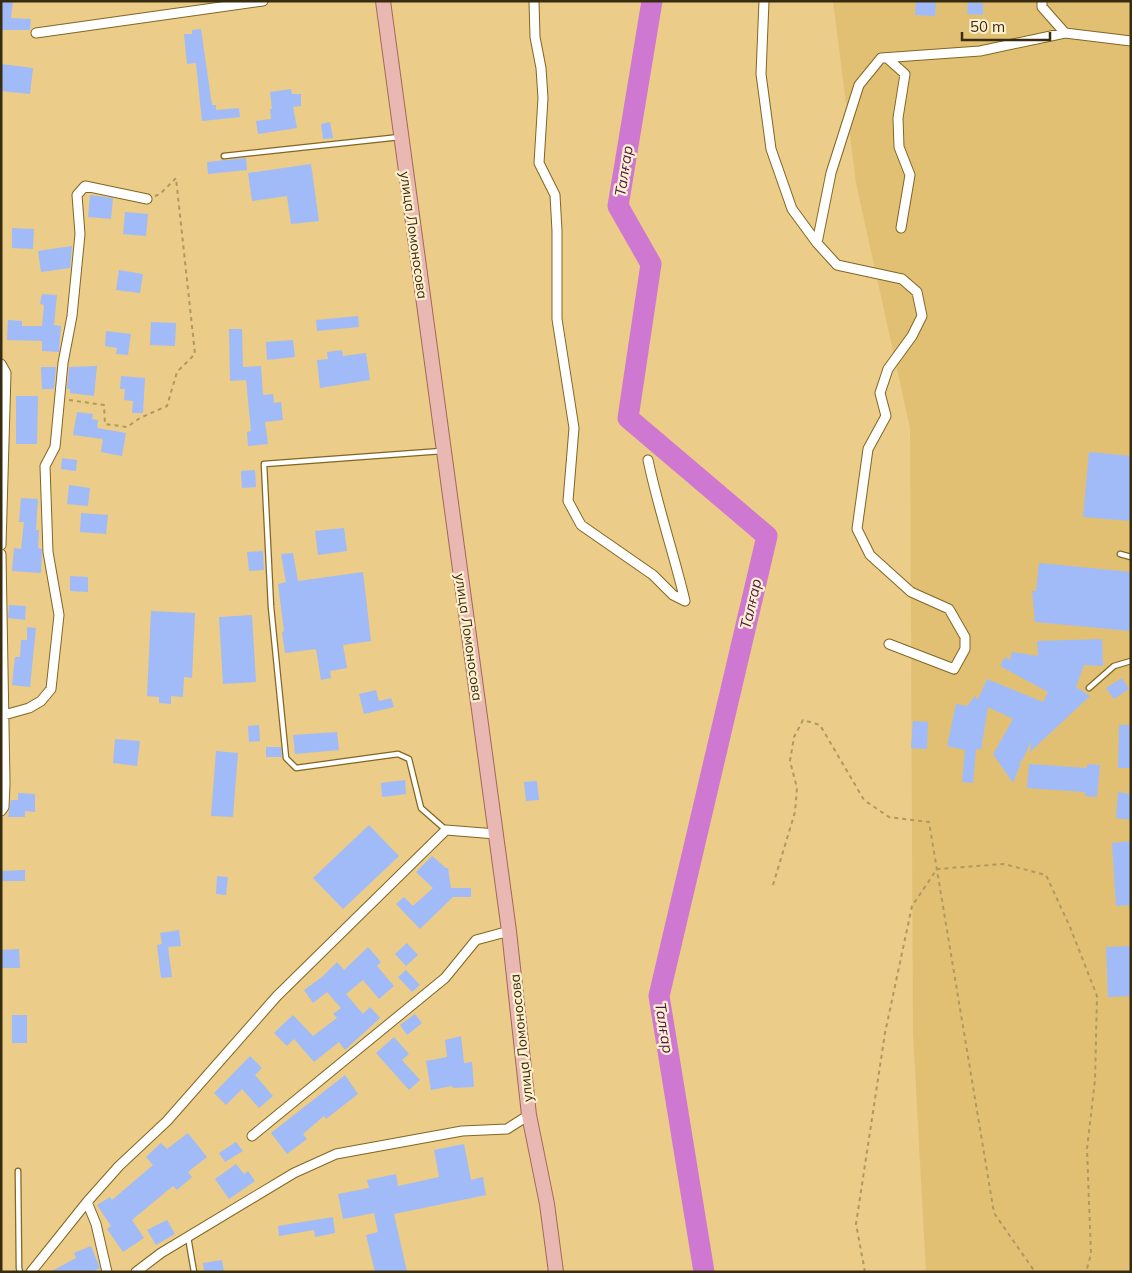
<svg xmlns="http://www.w3.org/2000/svg" width="1132" height="1273" font-family="Mulish,sans-serif">
	<style>
		.built { fill: #e1c074 }
		.lines { fill: none; stroke-linecap: round; stroke-linejoin: round }
		.river { stroke: #cf78d1; stroke-width: 21 }
		.building { fill: #a0bbf8 }
		.lane-casing { stroke: #826621; stroke-width: 7 }
		.street-casing { stroke: #826621; stroke-width: 11 }
		.primary-casing { stroke: #a16859; stroke-width: 16 }
		.path { stroke: #b09861; stroke-width: 2; stroke-dasharray: 4 4; stroke-linecap: butt }
		.lane { stroke: #fff; stroke-width: 4.5 }
		.street { stroke: #fff; stroke-width: 9 }
		.primary { stroke: #e9b8b3; stroke-width: 14 }
		.labels { text-anchor: middle; stroke-width: 4.5; stroke-linejoin: round; paint-order: stroke }
		.street-label { font-size: 14px; fill: #382c10; stroke: #feefce }
		.water-label { font-size: 15px; font-style: italic; fill: #4a144c; stroke: #feefce }
	</style>
	<rect width="100%" height="100%" fill="#ebcc88"/>
	<path class="built" d="M833 1H1131V1272H926L913 1033 910 428 856 183Z"/>
	<g class="lines">
		<path class="river" d="M652 1 618 206 651 264 628 418 767 536 659 996 704 1272"/>
	</g>
	<path class="building" d="M1 1H13L11 18 31 19 30 30H1Z
		M916 1H936L935 16 915 15Z
		M968 2 983 3V15L967 14Z
		M201 29 212 105H216V110L239 108 240 117 202 121 196 63 187 64 184 34H192V30Z
		M1 64 33 68 30 94 1 91Z
		M291 89 292 94H301V106L293 107 297 128 258 134 256 121 271 119 270 109H272L270 92Z
		M330 122 333 138 323 139 321 124Z
		M246 158 247 170 208 174 207 162Z
		M311 164 319 221 291 224 287 196 252 201 248 173Z
		M90 195 113 198 111 219 88 217Z
		M125 212 148 214 146 236 123 234Z
		M12 228 34 229 33 249 12 248Z
		M72 246 70 268 41 272 38 251Z
		M119 270 143 274 140 293 116 290Z
		M42 294 57 295 54 325 61 326 59 352 42 351V341L7 340 8 320 22 321V326H42L44 305 40 304Z
		M358 316 359 327 317 331 316 320Z
		M151 322 176 323 175 346 150 345Z
		M229 329H242L243 367 261 366 263 395 273 394 274 403 281 402 283 420 265 422 268 444 248 446 247 432 251 431 246 380 230 381Z
		M106 331 131 334 128 355 116 354 117 348 105 346Z
		M293 340 295 357 267 360 266 342Z
		M342 350 343 356 366 353 370 380 320 388 317 360 328 359 327 352Z
		M97 366 94 396 70 393V389H67L69 367Z
		M41 367H56L54 389H42Z
		M121 376 145 378 143 413H132L133 401 124 400 125 389H120Z
		M16 396H38L37 444H16Z
		M77 412 93 414 92 419 98 420 97 428 126 433 122 456 101 452 103 439 73 435Z
		M1089 452 1131 456V521L1083 517Z
		M62 458 77 460 76 471 61 469Z
		M255 470 256 487 242 488 241 471Z
		M69 485 90 488 88 506 67 504Z
		M21 498 38 499 36 530H39L38 548 42 549 41 573 12 571 14 548 21 549 24 522H19Z
		M81 513 108 515 106 534 80 532Z
		M344 528 347 551 318 555 315 531Z
		M263 551 264 570 249 571 247 552Z
		M293 553 298 581 363 572 371 641 343 645 347 668 330 671 331 678 321 680 316 649 285 653 282 632 284 631 278 584 286 582 281 554Z
		M1039 563 1131 572V631L1035 622 1032 591H1036Z
		M70 576 88 577V592L70 591Z
		M9 605 26 606 25 620 8 618Z
		M151 611 195 613 192 678 184 677 183 697 171 696V704L159 703V697L147 696Z
		M252 615 256 682 223 684 219 617Z
		M27 627 36 628 30 687 12 685 15 657H20L21 640H27Z
		M1102 639 1103 666 1084 665 1076 687 1090 696 1030 752 1031 741 1023 759 1019 763H1021L1013 783 993 754 1013 719 988 707 981 750 976 749 973 783 962 782 965 750 947 746 956 704 967 706 975 696 978 699 987 679 1043 702 1048 692 1000 666 1005 657 1010 660 1012 652 1038 656 1037 641Z
		M1122 678 1129 689 1114 699 1106 688Z
		M376 690 379 701 391 698 394 707 364 714 359 694Z
		M913 721 928 722 927 749 911 748Z
		M259 725 260 741 249 742 248 726Z
		M1119 725H1131V768H1118Z
		M337 732 339 750 295 754 293 735Z
		M115 739 140 741 137 766 113 763Z
		M266 747H281L282 757H266Z
		M216 751 238 753 233 817 211 816Z
		M1029 764 1087 768V764L1100 765 1097 797 1085 796V792L1027 788Z
		M405 780 406 794 382 797 381 783Z
		M537 781 539 800 526 801 524 782Z
		M1118 792 1131 794V820L1116 818Z
		M18 793 35 794V812L25 811V817H8L11 800H18Z
		M369 825 399 856 343 909 313 878Z
		M1131 841V905L1116 906 1112 843Z
		M432 856 446 868H448L451 888H471V897H453L420 929 396 904 404 897 413 906 433 888 416 872Z
		M25 870V881H1V871Z
		M217 876 228 877 226 895 216 894Z
		M179 930 181 946 168 947 172 977 161 978 157 945 162 944 160 933Z
		M407 943 418 955 406 966 395 954Z
		M1131 946V996L1108 997 1106 947Z
		M368 947 381 962 377 966 394 986 379 999 363 980 346 994 363 1014 370 1007 380 1018 345 1050 339 1042 314 1062 294 1039 287 1046 274 1033 293 1015 313 1036 337 1018 333 1014 341 1008 327 992 313 1003 304 990 322 977 337 962 344 970Z
		M19 949 20 968H1V950Z
		M406 970 420 985 412 992 398 977Z
		M415 1014 422 1023 407 1035 400 1025Z
		M12 1015H27V1043H12Z
		M461 1036 464 1063 472 1062 474 1087 453 1088 452 1086 431 1090 426 1061 447 1057 445 1040Z
		M394 1037 409 1054 402 1060 420 1080 409 1090 376 1053Z
		M250 1056 262 1068 255 1075 273 1096 259 1108 242 1089 226 1105 214 1093Z
		M345 1075 358 1094 326 1119 324 1116 303 1134 307 1139 287 1154 271 1133Z
		M188 1133 207 1157 188 1172 192 1177 177 1190 173 1186 132 1220 144 1238 123 1252 107 1229 111 1226 97 1205 110 1197 112 1200 153 1165 146 1157 161 1143 167 1149Z
		M236 1142 243 1151 225 1162 219 1153Z
		M464 1144 471 1180 483 1177 486 1195 394 1214 407 1272H375L366 1235 378 1232 374 1213 343 1219 338 1194 369 1188 367 1180 396 1174 398 1186 439 1177 434 1150Z
		M236 1164 244 1174 248 1171 255 1181 229 1199 215 1179Z
		M333 1217 335 1233 315 1237 314 1230 279 1236 278 1226Z
		M167 1220 175 1234 156 1245 147 1230Z
		M91 1246 100 1268 92 1272H50L76 1258 74 1253Z
		M222 1260 224 1272H204L203 1263Z"/>
	<g class="lines">
		<g class="lane-casing">
			<path id="lane" d="M224 156 400 137
				M442 451 264 464 271 607 286 758 296 768 398 754 409 759 421 808 446 830
				M1120 554 1131 557
				M1089 688 1114 666 1131 661
				M18 1171 19 1268 20 1272
				M188 1237 194 1272"/>
		</g>
		<g class="street-casing">
			<path id="street" d="M534 1 535 37 541 68 543 98 539 163 555 195 557 231V319L574 428 568 501 581 525 653 575 673 595 685 601C674 554 658 508 648 460
				M764 1 761 74 771 149 792 209 817 243 831 173 859 85 881 58 980 51 1065 33 1131 41
				M1042 1V7L1065 33
				M36 33 263 1
				M887 58 905 74 898 118 899 147 910 175 901 228
				M817 243 837 265 902 279 917 292 922 316 912 336 888 369 880 393 886 416 868 449 857 529 870 555 911 592 949 609 965 637V649L954 669 889 644
				M1 364 6 373 1 545
				M1 554 5 783 4 807 1 811
				M4 715 29 708 41 701 51 689 59 615 48 552 45 466 55 447 63 363 72 316 80 234 77 195 85 186 147 199
				M252 1136 445 978 476 940 509 931
				M87 1202 96 1224 107 1272
				M31 1272 87 1202 119 1166 167 1121 277 996 446 830 496 834
				M136 1272 161 1253 294 1173 336 1154 462 1131 507 1129 529 1115"/>
		</g>
		<g class="primary-casing">
			<path id="primary" d="M383 1 509 931 529 1115 547 1204 556 1272"/>
		</g>
		<path class="path" d="M69 400 104 405 105 424 127 427 140 418 167 406 177 372 195 354 176 178 160 194 155 196
			M773 885 795 812 797 788 790 761 794 737 803 720 820 725 864 800 889 817 929 822 994 1213 1035 1272
			M865 1272 856 1224 885 1033 912 906 937 869 1004 864 1046 875 1070 927 1097 996 1095 1080 1087 1149 1091 1254 1086 1272"/>
		<use href="#lane" class="lane"/>
		<use href="#street" class="street"/>
		<use href="#primary" class="primary"/>
	</g>
	<g class="labels">
		<g class="street-label">
			<text transform="translate(414 235) rotate(82)" y="5">улица Ломоносова</text>
			<text transform="translate(469 637) rotate(82)" y="5">улица Ломоносова</text>
			<text transform="translate(521 1038) rotate(-96)" y="5">улица Ломоносова</text>
		</g>
		<g class="water-label">
			<text transform="translate(624 171) rotate(-81)" y="5">Талғар</text>
			<text transform="translate(751 604) rotate(-77)" y="5">Талғар</text>
			<text transform="translate(664 1028) rotate(81)" y="5">Талғар</text>
		</g>
	</g>
	<rect width="1132" height="1273" fill="none" stroke="#382c10" stroke-width="5"/>
	<path d="M962 32v8h88v-8" fill="none" stroke="#382c10" stroke-width="2.5"/>
	<text x="970" y="32" font-size="15" fill="#382c10" stroke="#feefce" stroke-width="4" paint-order="stroke">50 m</text>
</svg>
